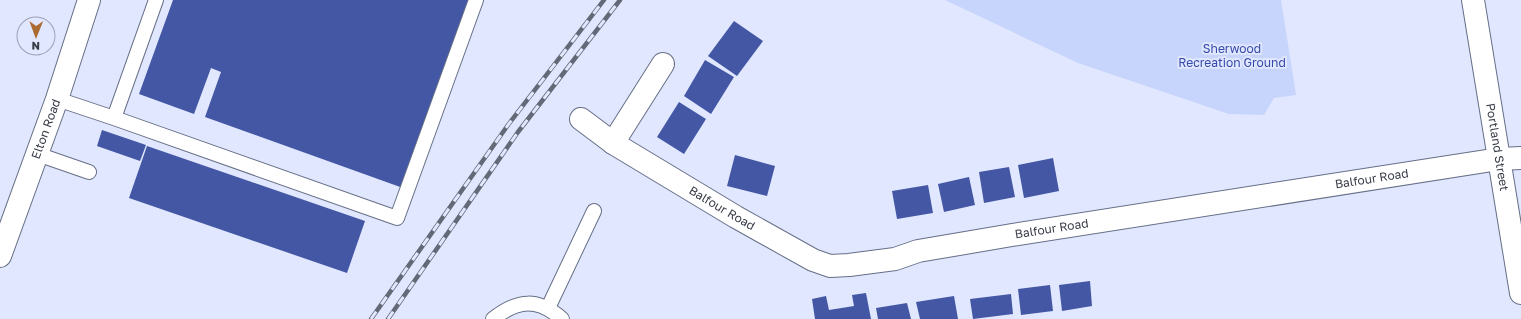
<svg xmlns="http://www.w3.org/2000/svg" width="1521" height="319" font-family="'Golos Text',sans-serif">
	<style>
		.green { fill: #c7d5fc }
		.building { fill: #4357a4 }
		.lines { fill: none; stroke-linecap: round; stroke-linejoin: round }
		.service-casing { stroke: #666f87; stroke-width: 16 }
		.minor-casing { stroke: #666f87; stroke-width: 24 }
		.tertiary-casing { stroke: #666f87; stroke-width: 24 }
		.service { stroke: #fff; stroke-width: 14 }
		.minor { stroke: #fff; stroke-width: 22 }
		.tertiary { stroke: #fff; stroke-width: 22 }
		.rail-casing { stroke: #646977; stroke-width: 4.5 }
		.rail { stroke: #e0e7fe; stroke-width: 3; stroke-dasharray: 9; stroke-linecap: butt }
		.labels { text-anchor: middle; stroke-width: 4; stroke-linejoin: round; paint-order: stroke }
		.park-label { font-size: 12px; fill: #3549a9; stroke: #e0e7fe }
		.street-label { font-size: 12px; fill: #383c47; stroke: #e0e7fe }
	</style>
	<rect width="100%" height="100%" fill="#e0e7fe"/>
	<path class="green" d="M945 0H1281L1296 95 1274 98 1264 115 1229 114 1078 63Z"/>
	<path class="building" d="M173 0H470L403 188 205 117 221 72 211 68 194 114 139 94Z
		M734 21 763 41 737 76 708 56Z
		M705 60 734 77 711 114 684 96Z
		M679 102 706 119 684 154 657 137Z
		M102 130 146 145 140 161 97 146Z
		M147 146 365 221 347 273 129 198Z
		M735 155 775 166 767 196 727 186Z
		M1053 158 1059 191 1024 198 1018 165Z
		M1009 167 1015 197 984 203 979 172Z
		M969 177 975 205 944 212 938 184Z
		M928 185 933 213 897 219 892 191Z
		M1090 281 1092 306 1062 311 1059 285Z
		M1050 285 1053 311 1021 315 1018 289Z
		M866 293 871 319H815L812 299 826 296 829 310 854 306 852 295Z
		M1011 294 1013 314 973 319 970 299Z
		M954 296 958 319H920L916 302Z
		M907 303 911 319H878L876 308Z"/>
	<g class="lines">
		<g class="service-casing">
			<path id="service" d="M57 99 114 118 397 218 476 0
				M114 118 156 0
				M37 154 89 172
				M548 308 594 211
				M493 319C518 299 538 298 562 319"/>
		</g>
		<g class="minor-casing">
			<g id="minor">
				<path id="s1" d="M581 119 613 143 736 217 813 260 830 266 849 265 895 259 918 251 1012 235 1499 159 1521 158"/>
				<path d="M613 143 663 64"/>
			</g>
		</g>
		<g class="tertiary-casing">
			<g id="tertiary">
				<path id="s2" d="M1473 0 1521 293"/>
				<path id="s3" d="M0 256 57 99 89 0"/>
			</g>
		</g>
		<use href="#service" class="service"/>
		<use href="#minor" class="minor"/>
		<use href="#tertiary" class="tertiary"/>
		<g class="rail-casing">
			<path id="rail" d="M371 319 508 125 604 0
				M388 319 518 132 620 0"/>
		</g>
		<use href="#rail" class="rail"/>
	</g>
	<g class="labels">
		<g class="park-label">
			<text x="1232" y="53">Sherwood<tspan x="1232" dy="14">Recreation Ground</tspan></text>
		</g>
		<g class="street-label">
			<text dy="4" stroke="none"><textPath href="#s3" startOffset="135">Elton Road</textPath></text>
			<text dy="4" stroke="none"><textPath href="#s2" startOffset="149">Portland Street</textPath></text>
			<text dy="4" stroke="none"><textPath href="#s1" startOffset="839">Balfour Road</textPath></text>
			<text dy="4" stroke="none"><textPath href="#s1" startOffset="167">Balfour Road</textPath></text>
			<text dy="4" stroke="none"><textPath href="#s1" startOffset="515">Balfour Road</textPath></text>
		</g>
	</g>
	<g transform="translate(36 36) rotate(181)"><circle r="19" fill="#e0e7fe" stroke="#9da3b5"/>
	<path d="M0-3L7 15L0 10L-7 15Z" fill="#ab6c33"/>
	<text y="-6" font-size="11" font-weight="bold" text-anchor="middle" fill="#383c47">N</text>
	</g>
</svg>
